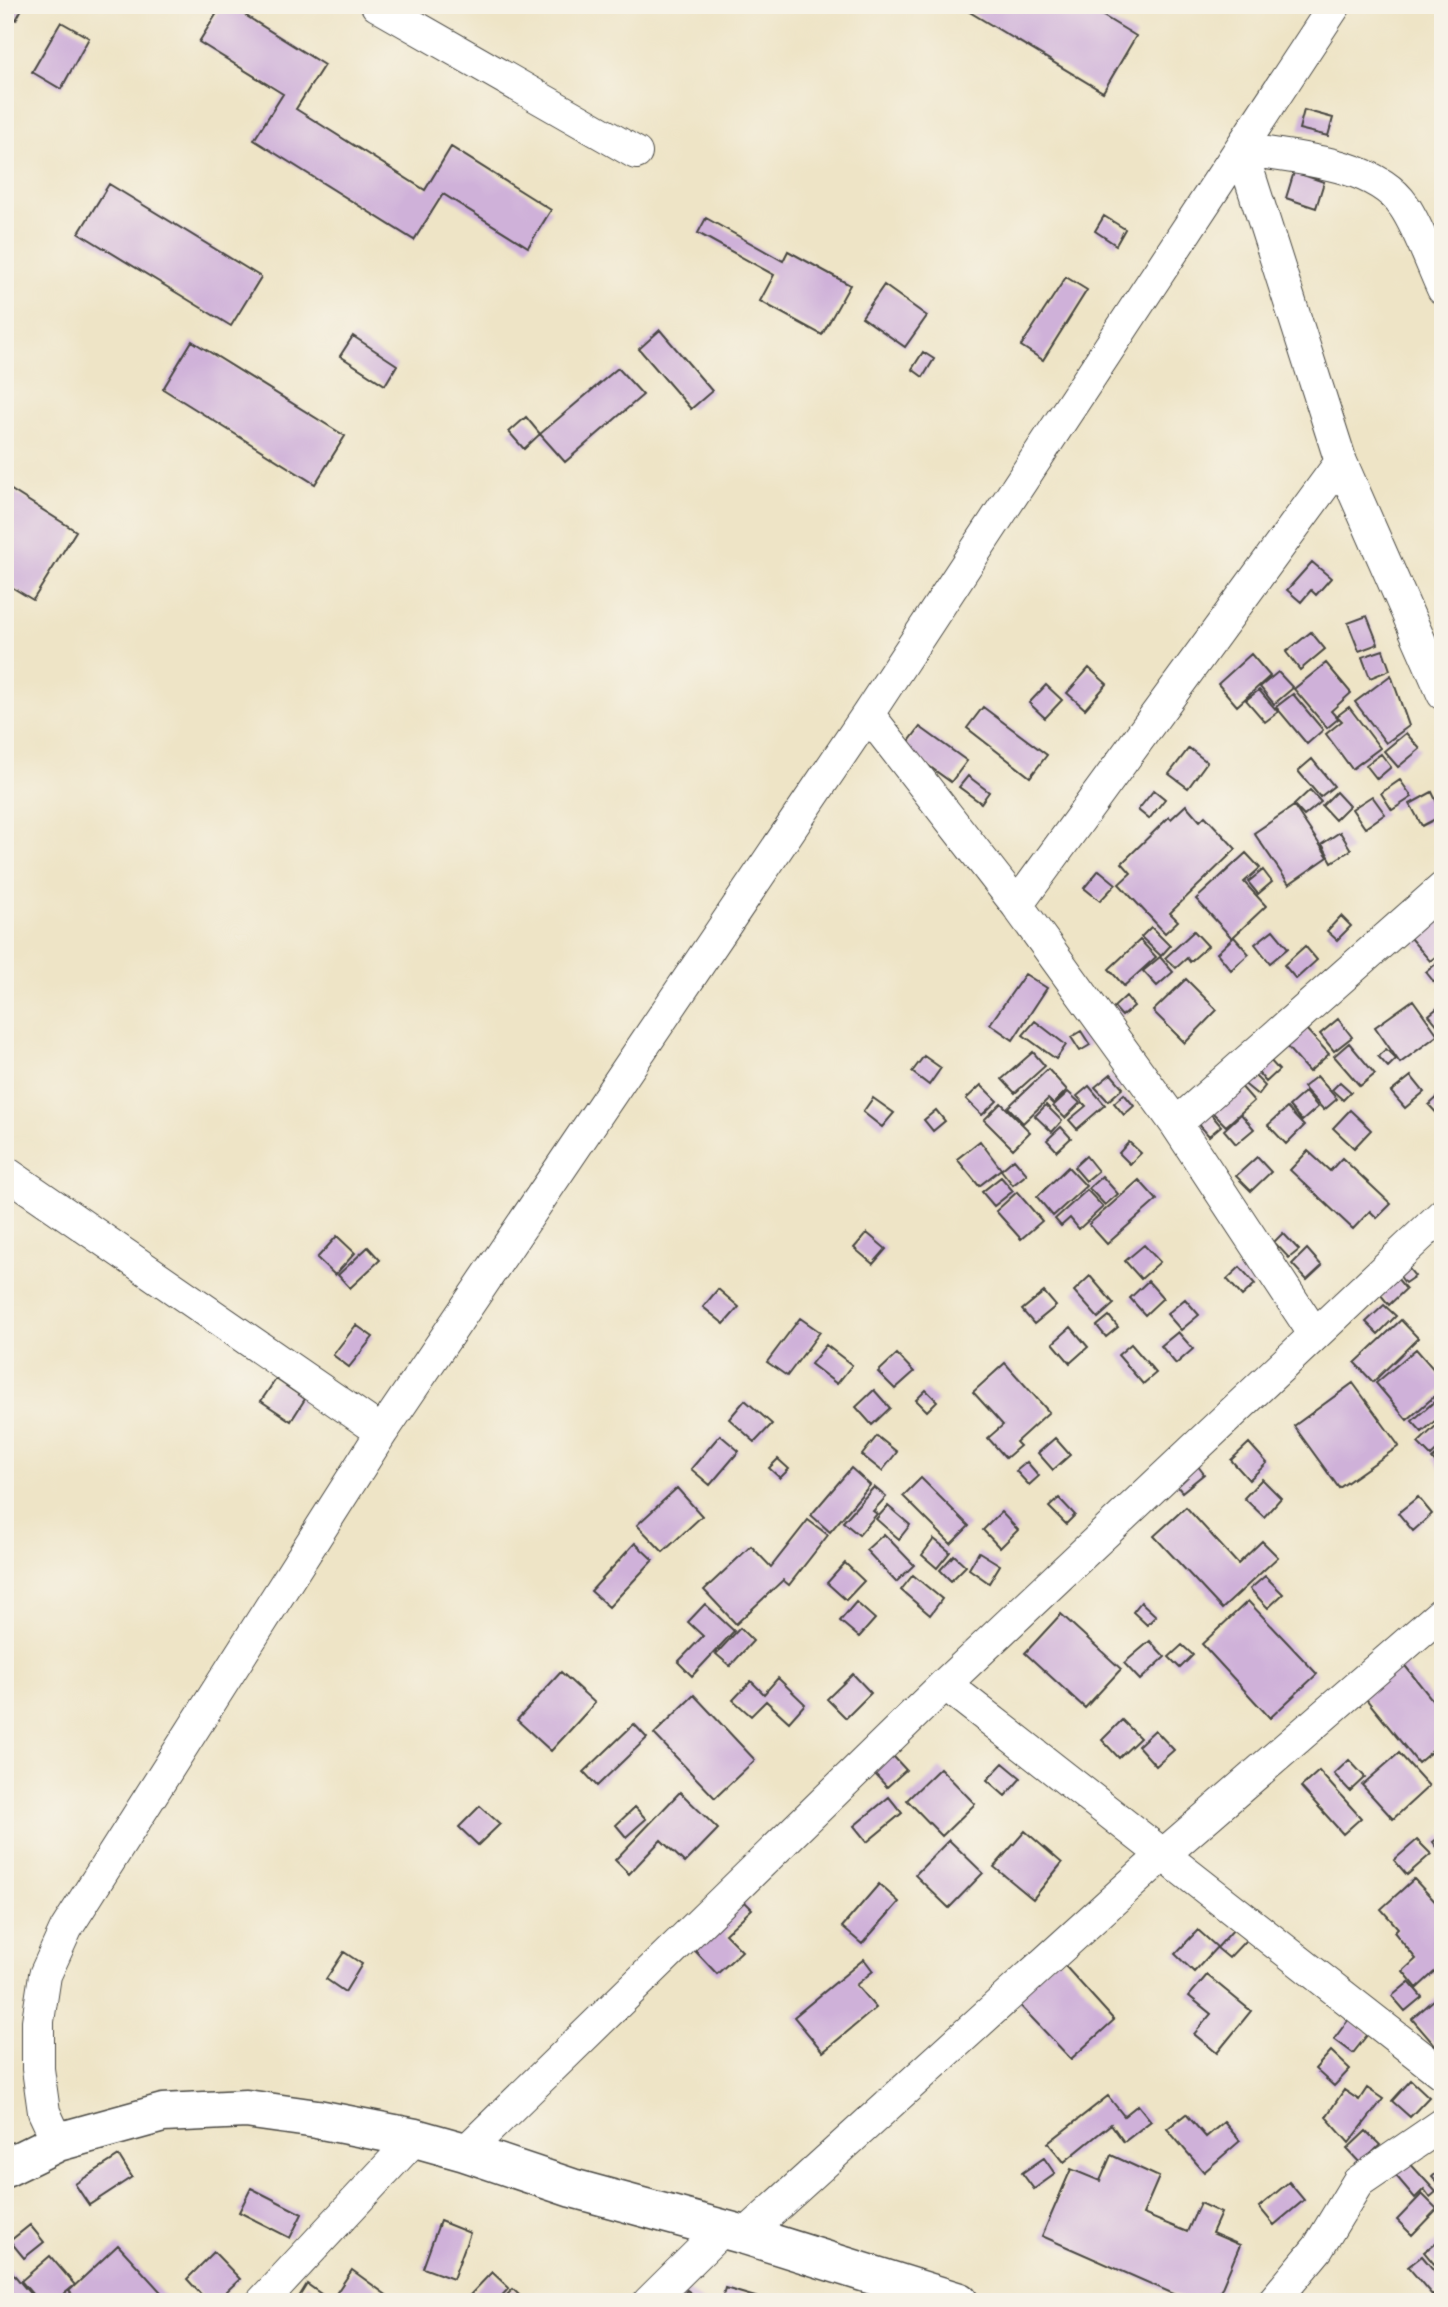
<svg xmlns="http://www.w3.org/2000/svg" width="1448" height="2307" font-family="Cardo,serif">
	<style>
		.building { fill: #cfb1d9 }
		.lines { fill: none; stroke-linecap: round; stroke-linejoin: round }
		.street-casing { stroke: #484742; stroke-width: 34 }
		.secondary-casing { stroke: #484742; stroke-width: 41 }
		.street { stroke: #fff; stroke-width: 32 }
		.secondary { stroke: #fff; stroke-width: 38 }
	</style>
	<rect width="100%" height="100%" fill="#f7f3e8"/>
	<filter id="ink" filterUnits="userSpaceOnUse"><feTurbulence type="fractalNoise" baseFrequency=".0143" numOctaves="2"/><feDisplacementMap in="SourceGraphic" scale="14" xChannelSelector="R" yChannelSelector="G"/><feConvolveMatrix kernelMatrix="1 2 1 2 8 2 1 2 1" color-interpolation-filters="sRGB"/></filter>
	<filter id="wash" filterUnits="userSpaceOnUse"><feTurbulence type="fractalNoise" baseFrequency=".00686" numOctaves="4" result="noise"/><feDisplacementMap in="SourceGraphic" scale="28" xChannelSelector="R" yChannelSelector="G"/><feGaussianBlur stdDeviation="1.57" result="paint"/><feColorMatrix in="noise" values="0 0 0 0 0 0 0 0 0 0 0 0 0 0 0 0 0 1.4 0 .05"/><feComposite in="paint" operator="in"/></filter>
	<g filter="url(#wash)">
		<rect width="100%" height="100%" fill="#eee4c6"/>
		<g id="blocks">
			<path class="building" d="M5 5H24L16 20 5 14Z
				M222 5H229L324 65 296 109 425 190 451 147 551 210 528 247 443 194 414 240 254 140 283 94 199 42Z
				M958 5H1085L1136 36 1103 92Z
				M61 22 89 38 61 89 32 72Z
				M1304 110 1333 118 1328 136 1299 129Z
				M1294 172 1324 182 1316 208 1286 198Z
				M109 184 261 277 231 326 79 233Z
				M1104 216 1125 229 1116 245 1095 231Z
				M706 218 783 261 788 251 850 285 822 335 760 301 774 275 698 233Z
				M1066 277 1087 290 1043 360 1021 346Z
				M884 285 927 316 905 347 862 317Z
				M660 330 712 391 691 409 639 349Z
				M353 336 397 365 385 385 340 356Z
				M192 341 345 436 315 484 163 389Z
				M923 352 934 359 923 377 912 369Z
				M618 368 643 395 565 462 540 434Z
				M526 417 540 434 524 449 509 432Z
				M5 486 76 531 33 600 5 583Z
				M1312 562 1331 578 1316 595 1311 590 1301 602 1287 590Z
				M1367 616 1378 644 1359 651 1348 623Z
				M1311 632 1325 649 1300 670 1286 652Z
				M1383 650 1390 670 1370 678 1362 657Z
				M1251 654 1270 676 1237 706 1218 684Z
				M1326 663 1351 693 1331 711 1338 719 1327 728 1294 689Z
				M1089 668 1107 684 1085 709 1067 693Z
				M1278 672 1293 688 1274 704 1260 687Z
				M1391 675 1409 726 1386 743 1355 702Z
				M1046 685 1062 700 1045 718 1029 703Z
				M1259 690 1278 712 1265 722 1246 700Z
				M1293 694 1323 730 1307 744 1276 707Z
				M983 707 1047 755 1030 777 967 728Z
				M1349 707 1380 748 1352 769 1326 734 1342 721 1337 716Z
				M920 727 967 761 951 782 904 748Z
				M1406 733 1420 749 1398 767 1384 751Z
				M1189 748 1207 762 1188 788 1169 774Z
				M1381 754 1391 767 1377 779 1366 765Z
				M1312 759 1334 786 1320 797 1298 771Z
				M968 776 989 792 981 803 959 787Z
				M1400 780 1412 797 1392 810 1381 793Z
				M1154 790 1165 799 1149 819 1138 810Z
				M1310 790 1321 802 1304 816 1294 805Z
				M1336 792 1349 806 1335 820 1322 806Z
				M1432 792 1443 815 1422 826 1410 804Z
				M1372 796 1385 814 1365 828 1352 809Z
				M1186 805 1200 821 1205 816 1236 849 1170 913 1178 921 1165 933 1119 884 1131 873 1122 863 1169 817 1171 819Z
				M1294 806 1328 857 1289 884 1254 833Z
				M1340 832 1351 850 1332 862 1322 844Z
				M1246 853 1260 868 1244 882 1266 906 1232 938 1196 899Z
				M1099 870 1116 884 1100 901 1084 888Z
				M1263 870 1272 882 1258 894 1248 882Z
				M1429 910 1443 926V951L1430 961 1404 931Z
				M1341 916 1351 926 1337 940 1327 931Z
				M1151 927 1170 946 1161 956 1141 937Z
				M1273 930 1288 948 1270 963 1255 944Z
				M1194 931 1208 946 1190 962 1187 958 1176 968 1165 958Z
				M1234 937 1249 954 1231 970 1217 953Z
				M1140 940 1156 957 1124 986 1109 969Z
				M1305 946 1317 960 1296 979 1284 965Z
				M1160 957 1173 972 1157 986 1143 971Z
				M1443 958V986L1437 979 1434 982 1426 972Z
				M1025 974 1047 988 1013 1040 990 1024Z
				M1186 979 1217 1010 1185 1043 1153 1011Z
				M1126 996 1134 1006 1122 1016 1114 1007Z
				M1413 1000 1438 1035 1400 1063 1375 1027Z
				M1441 1005 1443 1008V1032L1429 1015Z
				M1338 1019 1352 1037 1334 1051 1320 1034Z
				M1035 1021 1066 1045 1056 1059 1023 1035Z
				M1305 1028 1329 1054 1309 1072 1286 1046Z
				M1081 1031 1090 1045 1080 1051 1071 1037Z
				M1349 1043 1375 1074 1360 1086 1334 1056Z
				M1386 1049 1396 1059 1388 1067 1378 1056Z
				M1033 1052 1045 1066 1015 1093 1002 1079Z
				M924 1056 941 1068 929 1085 912 1072Z
				M1268 1058 1279 1070 1266 1082 1255 1069Z
				M1048 1069 1067 1090 1053 1104 1048 1099 1023 1123 1008 1107Z
				M1251 1072 1265 1086 1258 1095 1242 1082Z
				M1111 1074 1123 1088 1108 1101 1095 1087Z
				M1317 1076 1337 1099 1324 1110 1303 1087Z
				M1411 1076 1424 1092 1405 1108 1391 1092Z
				M1340 1082 1351 1092 1343 1100 1332 1090Z
				M1239 1084 1254 1101 1226 1126 1210 1110Z
				M981 1085 997 1101 982 1115 966 1099Z
				M1089 1086 1105 1105 1077 1129 1069 1120 1086 1106 1077 1096Z
				M1068 1092 1080 1103 1065 1118 1053 1106Z
				M1305 1092 1318 1107 1302 1121 1289 1106Z
				M1443 1092V1120L1429 1105Z
				M1124 1094 1134 1106 1124 1115 1114 1103Z
				M873 1098 894 1113 882 1127 863 1112Z
				M1001 1103 1030 1132 1013 1149 984 1120Z
				M1046 1105 1062 1121 1052 1132 1035 1116Z
				M1287 1108 1304 1126 1286 1144 1268 1125Z
				M936 1110 945 1121 933 1131 924 1120Z
				M1350 1110 1371 1130 1354 1148 1333 1128Z
				M1209 1112 1221 1126 1209 1136 1197 1122Z
				M1241 1114 1254 1129 1236 1144 1224 1130Z
				M1061 1127 1071 1138 1057 1151 1047 1140Z
				M980 1141 1001 1169 979 1186 957 1159Z
				M1129 1142 1141 1153 1130 1164 1119 1153Z
				M1308 1151 1330 1171 1342 1158 1391 1204 1377 1218 1370 1211 1353 1229 1290 1170Z
				M1086 1156 1098 1171 1086 1181 1074 1167Z
				M1257 1157 1271 1172 1251 1191 1236 1176Z
				M1014 1159 1027 1174 1013 1185 1001 1170Z
				M1068 1167 1086 1186 1053 1216 1037 1197Z
				M1102 1176 1118 1194 1105 1205 1089 1188Z
				M1001 1177 1013 1191 994 1206 982 1192Z
				M1139 1180 1157 1200 1107 1244 1089 1224Z
				M1087 1190 1103 1207 1079 1229 1070 1218 1061 1226 1055 1219Z
				M1017 1192 1042 1221 1021 1239 996 1211Z
				M867 1233 886 1249 873 1264 854 1248Z
				M1283 1233 1299 1250 1289 1258 1274 1242Z
				M337 1236 355 1253 335 1275 317 1258Z
				M1144 1245 1160 1262 1141 1279 1125 1261Z
				M368 1247 380 1260 350 1288 338 1275Z
				M1307 1249 1322 1266 1307 1280 1292 1264Z
				M1405 1264 1415 1276 1405 1283 1396 1271Z
				M1240 1267 1255 1284 1242 1296 1227 1279Z
				M1090 1276 1114 1304 1098 1318 1074 1291Z
				M1397 1278 1406 1289 1389 1305 1380 1294Z
				M1148 1281 1163 1298 1145 1315 1130 1298Z
				M718 1289 739 1307 724 1324 703 1307Z
				M1044 1292 1056 1306 1034 1324 1022 1310Z
				M1185 1299 1199 1315 1181 1330 1167 1314Z
				M1384 1305 1396 1316 1378 1334 1366 1322Z
				M1109 1316 1118 1327 1106 1337 1097 1326Z
				M800 1318 820 1332 787 1376 767 1362Z
				M1401 1320 1418 1338 1373 1382 1355 1363Z
				M356 1325 373 1337 349 1367 333 1355Z
				M1071 1327 1088 1347 1070 1363 1053 1343Z
				M1178 1332 1193 1349 1176 1364 1161 1346Z
				M1131 1344 1156 1373 1143 1384 1118 1355Z
				M826 1345 852 1365 837 1384 811 1364Z
				M1416 1349 1443 1380V1389L1407 1420 1376 1383Z
				M897 1354 914 1372 895 1389 878 1372Z
				M1005 1363 1049 1412 1016 1442 1020 1446 1006 1458 988 1438 1003 1425 973 1392Z
				M276 1379 305 1399 291 1421 261 1401Z
				M1353 1383 1399 1446 1339 1488 1294 1426Z
				M874 1390 890 1408 872 1425 856 1407Z
				M926 1390 937 1401 927 1411 916 1400Z
				M1443 1394V1414L1422 1432 1412 1421Z
				M745 1400 772 1424 755 1442 729 1419Z
				M1443 1419V1445L1431 1456 1418 1443Z
				M720 1435 739 1451 710 1485 691 1469Z
				M877 1436 897 1452 882 1471 862 1455Z
				M1055 1438 1070 1455 1053 1470 1038 1453Z
				M1249 1443 1267 1463 1249 1480 1231 1460Z
				M1443 1450V1472L1432 1459Z
				M778 1459 789 1469 780 1478 769 1468Z
				M1194 1461 1204 1474 1182 1492 1172 1480Z
				M1027 1462 1039 1476 1029 1485 1016 1471Z
				M851 1468 870 1485 830 1532 811 1515Z
				M921 1478 969 1526 951 1544 903 1496Z
				M1262 1479 1281 1498 1264 1517 1244 1498Z
				M874 1487 886 1497 873 1511 877 1514 859 1535 843 1522Z
				M677 1488 702 1516 663 1552 637 1525Z
				M1418 1497 1432 1514 1413 1531 1398 1513Z
				M1059 1498 1075 1515 1066 1524 1049 1507Z
				M888 1506 910 1525 899 1539 876 1519Z
				M1186 1507 1238 1564 1262 1541 1278 1557 1222 1609 1154 1536Z
				M1001 1512 1018 1530 1000 1548 983 1530Z
				M808 1520 828 1535 789 1585 783 1580 736 1624 704 1590 751 1546 771 1567Z
				M884 1534 914 1565 896 1582 866 1550Z
				M934 1539 950 1552 937 1568 922 1555Z
				M635 1543 653 1560 609 1607 591 1591Z
				M979 1552 1000 1565 989 1583 969 1569Z
				M954 1555 966 1566 951 1581 940 1570Z
				M845 1563 864 1581 846 1600 827 1583Z
				M913 1575 942 1599 930 1615 901 1590Z
				M1265 1576 1283 1594 1268 1608 1250 1589Z
				M1248 1601 1317 1674 1270 1718 1202 1644Z
				M856 1602 875 1619 859 1637 840 1621Z
				M1141 1602 1156 1616 1147 1625 1133 1612Z
				M705 1604 734 1631 692 1676 678 1662 703 1636 688 1622Z
				M1061 1614 1121 1669 1085 1708 1025 1653Z
				M740 1628 753 1641 730 1666 716 1654Z
				M1150 1641 1165 1657 1140 1680 1124 1663Z
				M1182 1645 1193 1655 1180 1668 1169 1657Z
				M1402 1662 1443 1713V1742L1418 1763 1362 1694Z
				M561 1672 595 1703 551 1751 517 1720Z
				M853 1674 871 1693 846 1718 827 1699Z
				M778 1678 805 1704 789 1722 766 1701 751 1716 733 1700 751 1681 764 1694Z
				M694 1695 755 1760 715 1798 654 1734Z
				M1122 1720 1140 1738 1119 1758 1102 1740Z
				M634 1724 647 1738 597 1786 584 1772Z
				M1155 1730 1174 1750 1156 1766 1138 1746Z
				M883 1745 906 1770 887 1787 864 1762Z
				M1399 1753 1429 1786 1393 1819 1362 1785Z
				M1349 1760 1365 1777 1350 1791 1334 1774Z
				M1003 1763 1021 1778 1005 1796 987 1780Z
				M940 1768 975 1804 942 1836 907 1800Z
				M1319 1771 1361 1818 1343 1834 1301 1787Z
				M680 1792 718 1829 685 1863 661 1840 629 1874 615 1860Z
				M889 1797 902 1813 867 1842 854 1826Z
				M480 1806 500 1824 478 1845 459 1827Z
				M635 1807 646 1819 626 1837 616 1825Z
				M1025 1831 1062 1863 1033 1899 994 1867Z
				M1443 1834V1855L1433 1842Z
				M949 1840 983 1873 949 1908 915 1875Z
				M1417 1840 1431 1854 1407 1875 1394 1860Z
				M1414 1879 1443 1910V1964L1417 1988 1403 1971 1416 1959 1394 1932 1398 1928 1381 1909Z
				M879 1884 899 1902 862 1944 842 1927Z
				M735 1892 752 1909 725 1934 742 1951 717 1974 684 1939Z
				M1234 1929 1246 1940 1229 1958 1217 1948Z
				M1198 1930 1217 1947 1194 1972 1175 1954Z
				M344 1952 362 1964 345 1992 326 1979Z
				M1057 1957 1114 2020 1071 2059 1013 1998Z
				M864 1959 873 1971 856 1985 876 2008 823 2052 794 2017Z
				M1207 1975 1251 2011 1217 2053 1194 2034 1211 2014 1189 1996Z
				M1409 1982 1422 1997 1405 2011 1392 1996Z
				M1443 1992V2055L1412 2019Z
				M1349 2019 1368 2034 1353 2053 1334 2039Z
				M1331 2051 1350 2069 1334 2086 1315 2069Z
				M1411 2080 1429 2097 1410 2117 1392 2101Z
				M1367 2088 1383 2099 1349 2143 1326 2117 1344 2090 1359 2100Z
				M1108 2096 1124 2116 1138 2105 1151 2121 1124 2142 1111 2124 1064 2162 1048 2143Z
				M1186 2114 1206 2137 1224 2122 1240 2141 1204 2172 1167 2129Z
				M1366 2131 1380 2145 1361 2164 1347 2149Z
				M1111 2155 1159 2177 1143 2214 1187 2232 1200 2203 1221 2213 1212 2233 1240 2245 1216 2302H1192L1042 2236 1071 2169 1100 2181Z
				M119 2156 132 2177 89 2205 75 2184Z
				M1044 2158 1055 2174 1034 2189 1022 2173Z
				M1406 2159 1436 2192 1430 2197 1424 2189 1415 2198 1392 2171Z
				M1443 2167V2189L1432 2177Z
				M1289 2182 1304 2200 1274 2225 1259 2207Z
				M251 2188 302 2214 290 2238 239 2212Z
				M1422 2194 1437 2209 1412 2235 1397 2220Z
				M440 2221 470 2233 453 2279 423 2268Z
				M30 2225 44 2242 24 2258 10 2241Z
				M1443 2237V2258L1434 2264 1424 2252Z
				M118 2245 170 2302H79L69 2291Z
				M214 2252 240 2279 215 2302H208L187 2279Z
				M50 2256 75 2285 54 2302H39L21 2281Z
				M1422 2256 1443 2281V2288L1433 2296 1408 2267Z
				M5 2264 37 2302H5Z
				M352 2270 396 2302H296L307 2284 331 2301Z
				M492 2272 509 2288 496 2302H475L469 2296Z
				M725 2288 762 2299 761 2302H721Z
				M513 2289 526 2302H500Z
				M687 2290 704 2302H678Z"/>
		</g>
	</g>
	<g filter="url(#ink)">
		<use href="#blocks" fill-opacity="0" stroke="#484742" stroke-width="2"/>
		<g class="lines">
			<g class="street-casing">
				<path id="street" d="M377 5 636 153
					M1443 289C1432 265 1418 226 1404 206 1374 161 1290 158 1241 149L1341 462 1443 694
					M868 714 1017 905 1176 1124 1315 1335
					M1017 905 1341 462
					M1176 1124 1443 888
					M5 1172 382 1432
					M945 1684 1443 2074
					M58 2142 44 2112 38 2069V2021L45 1975 66 1929 382 1432 868 714 1335 5
					M465 2152 945 1684 1443 1214
					M745 2235 1164 1854 1443 1612
					M262 2302 415 2138
					M649 2302 723 2229
					M1273 2302 1318 2248 1358 2182 1443 2124"/>
			</g>
			<g class="secondary-casing">
				<path id="secondary" d="M5 2168 58 2142 163 2113 246 2109 317 2119 415 2138 465 2152 572 2188 745 2235 959 2302"/>
			</g>
			<use href="#street" class="street"/>
			<use href="#secondary" class="secondary"/>
		</g>
	</g>
	<rect width="1448" height="2307" fill="none" stroke="#f7f3e8" stroke-width="28"/>
</svg>
